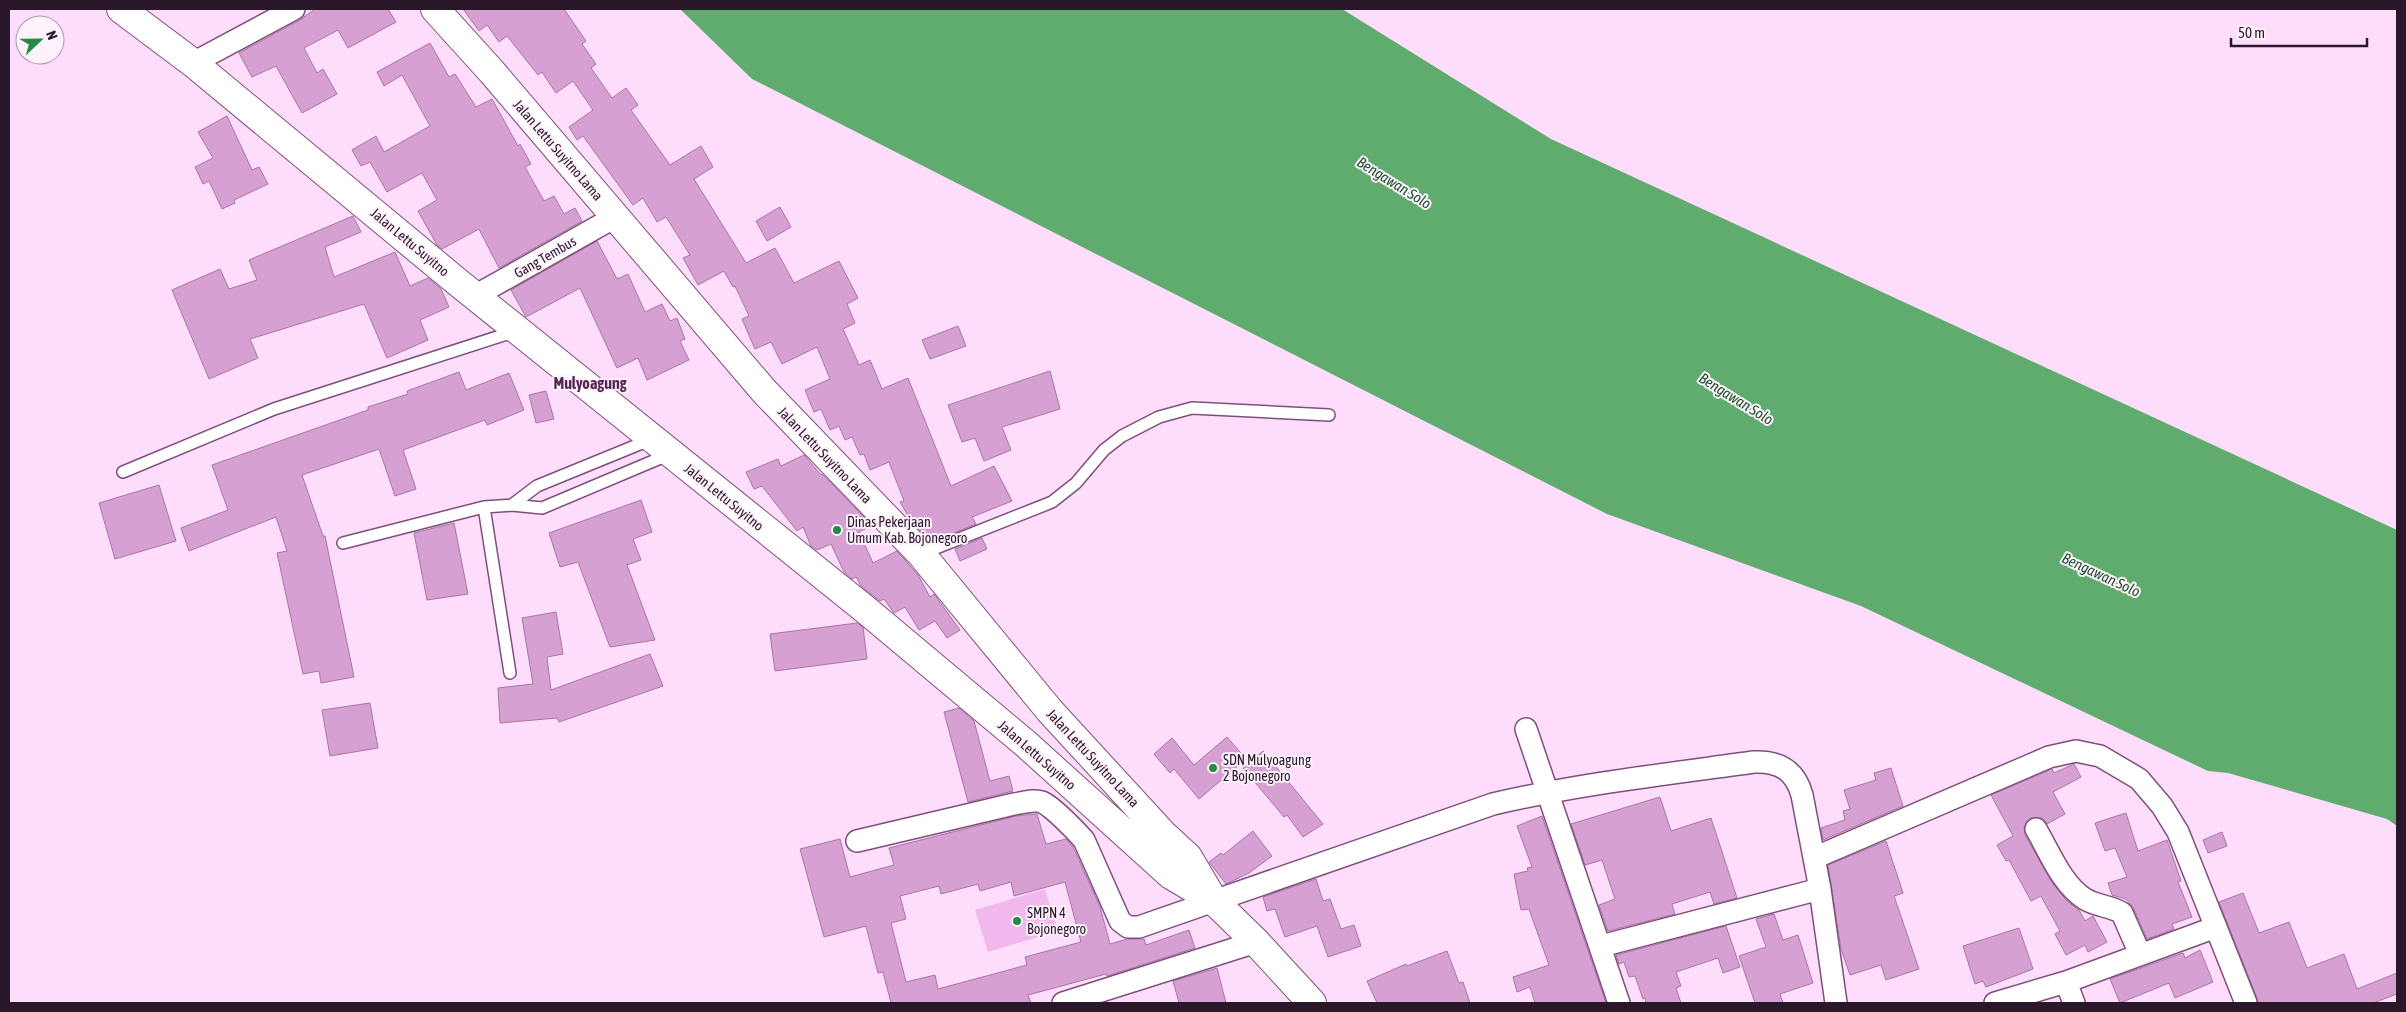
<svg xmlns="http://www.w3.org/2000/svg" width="2406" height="1012" font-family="'Asap Condensed',sans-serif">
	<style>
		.green { fill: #f1b8ed }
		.water { fill: #5fac6e }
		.building { fill: #d6a1d2; stroke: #a875a4; fill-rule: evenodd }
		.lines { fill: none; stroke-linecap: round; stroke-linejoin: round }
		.service-casing { stroke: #7f4f7c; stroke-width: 14 }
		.minor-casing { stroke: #7f4f7c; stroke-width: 24 }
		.secondary-casing { stroke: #7f4f7c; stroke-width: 30 }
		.service { stroke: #fff; stroke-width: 11 }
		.minor { stroke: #fff; stroke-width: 21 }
		.secondary { stroke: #fff; stroke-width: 28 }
		.poi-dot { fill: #238b42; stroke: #fdf1fc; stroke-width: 2 }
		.labels { text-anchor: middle; stroke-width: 4; stroke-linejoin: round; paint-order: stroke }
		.street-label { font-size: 14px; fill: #2b172a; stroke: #fdf1fc }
		.poi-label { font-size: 14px; fill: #2b172a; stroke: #fdf1fc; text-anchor: start }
		.water-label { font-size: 15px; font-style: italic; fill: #1c532a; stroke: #fdf1fc }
		.quarter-label { font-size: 16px; font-weight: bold; fill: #562954; stroke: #fdf1fc }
	</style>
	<rect width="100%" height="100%" fill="#fedcfb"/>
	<path class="green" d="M1045 889 1058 931 988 952 975 910Z"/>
	<path class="water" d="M680 9H1342L1551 139 2397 530V826L2387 819 2228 773 2208 771 1861 606 1607 514 752 79Z"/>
	<path class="building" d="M315 9H388L396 22 348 48 338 30 304 48 317 73 323 69 337 94 302 113 276 66 252 77 239 53 300 20Z
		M463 9H564L586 41 582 44 596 64 591 68 612 98 626 88 638 105 631 110 670 165 701 146 713 167 694 179 746 263 775 248 794 283 839 261 858 298 847 304 855 323 843 329 859 365 870 360 882 389 908 378 951 486 994 466 1012 501 972 517 976 524 931 542 911 521 900 502 904 501 889 462 870 470 864 454 860 455 852 437 845 440 839 426 830 430 821 409 814 412 805 390 830 379 817 347 782 364 771 342 755 349 742 319 749 316 735 286 733 287 724 271 698 285 683 258 690 255 666 217 657 222 643 198 633 205 583 136 577 140 569 127 593 110 573 81 556 93 542 72 538 75 507 36 499 42 487 25 479 31Z
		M430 43 449 77 455 74 476 107 492 99 518 146 520 144 531 164 525 167 544 201 554 196 564 214 575 208 582 221 499 268 479 229 442 249 437 245 418 211 437 200 422 173 387 192 370 162 361 166 352 150 376 136 384 152 430 126 402 75 384 86 377 72Z
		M227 116 252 170 259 167 268 184 234 200 235 203 222 209 209 181 203 184 195 167 213 158 198 132Z
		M780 207 791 227 767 241 756 221Z
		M353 216 361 232 325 247 334 277 395 252 410 286 428 278 441 289 449 307 420 320 428 340 387 358 364 304 250 339 258 358 209 379 172 290 220 269 229 289 257 280 249 260Z
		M597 241 617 279 628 274 645 312 662 304 670 321 677 318 685 339 680 341 689 360 647 380 638 358 617 368 580 288 526 317 511 290Z
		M958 326 966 346 930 359 922 340Z
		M1050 371 1060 409 1002 427 1011 450 984 461 975 438 962 442 948 405Z
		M459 372 466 390 509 373 524 410 487 425 485 420 403 450 416 489 395 496 379 449 302 475 323 536H325L354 677 321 683 319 671 303 674 277 553 287 551 276 517 189 551 181 528 228 510 212 465 368 410V407L408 394 407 391Z
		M546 391 554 419 536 423 529 395Z
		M804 455 821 475 822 474 866 519 869 527 859 532 873 563 897 551 918 575 930 597 934 594 960 630 947 638 935 621 919 630 905 607 894 613 884 599 880 601 861 586 856 577 852 579 844 572 831 544 817 550 811 546 803 527 797 531 762 486 754 489 746 472 778 459 781 466Z
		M159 485 176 541 115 559 99 503Z
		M641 500 652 532 633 539 641 560 627 565 655 640 610 647 578 562 560 567 549 533Z
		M454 523 468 594 427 600 414 533Z
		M982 538 987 549 960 561 955 549Z
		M556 612 563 654 547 657 551 690 650 654 663 686 559 722 557 718 500 723 498 688 533 684 522 618Z
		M857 623 863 627 867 659 775 671 770 634Z
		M370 703 378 748 330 756 322 710Z
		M959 708 974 721 990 781 1009 776 1013 791 968 802 944 712Z
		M1227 737 1246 759 1199 799 1174 769 1170 773 1154 754 1172 738 1194 765Z
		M1263 751 1323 824 1303 837 1287 815 1284 817 1243 768Z
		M2074 764 2081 777 2053 792 2065 814 2047 824 2042 818H2030L2024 828 2025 835 2053 884 2068 902 2079 910 2085 921 2093 916 2107 942 2088 952 2085 945 2066 955 2055 934 2060 931 2041 896 2031 901 2009 860 2006 861 1997 845 2013 836 1991 795 2052 769 2054 773Z
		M1891 768 1903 806 1823 840 1821 828 1845 820 1843 811 1850 809 1844 790 1876 780 1874 773Z
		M1660 797 1671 831 1711 818 1737 898 1714 904 1710 892 1672 904 1675 914 1608 931 1599 905 1615 899 1602 860 1585 865 1571 824Z
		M2126 813 2138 851 2167 840 2181 881 2178 882 2192 917 2172 924 2174 929 2147 939 2133 907 2126 899 2112 895 2108 883 2127 877 2115 848 2105 851 2095 823Z
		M1037 814 1046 844 1066 839 1073 847 1100 907 1110 944 1127 939H1144L1146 945 1189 930 1195 948 1107 976 1106 974 1028 995 1031 1003H891L883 972 878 973 866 926 824 937 800 849 840 839 850 877 894 865 889 848 1016 816ZM1011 882 1014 896 1065 882 1081 942 1025 957 1027 965 938 989 935 975 906 982 891 923 906 919 900 896 939 886 941 894 978 884 980 891Z
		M1542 816 1606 1003H1535L1530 987 1517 992 1513 977 1549 965 1529 909 1521 910 1514 874 1528 871 1527 868 1532 867 1517 826Z
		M1253 831 1272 856 1249 873 1226 884 1209 862 1221 853 1223 855Z
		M2222 832 2227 846 2208 853 2203 840Z
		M1886 841 1903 893 1894 896 1919 969 1886 980 1881 965 1850 975 1841 949 1828 865Z
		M1316 879 1323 901 1330 899 1341 929 1354 925 1361 946 1328 957 1317 926 1285 937 1275 909 1267 911 1263 897Z
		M2243 893 2259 933 2289 922 2307 968 2344 954 2357 989 2397 973V994L2373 1003H2259L2219 902Z
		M1774 914 1783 940 1798 935 1813 983 1780 994 1783 1003H1755L1739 956 1766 947 1756 919Z
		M1726 926 1740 967 1723 973 1718 958 1676 972 1681 986 1676 988 1681 1003H1646L1645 998 1643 999 1635 976 1629 977 1624 962 1619 964 1616 955Z
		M2019 928 2033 969 1986 987 1983 981 1975 984 1963 946Z
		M2200 950 2213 982 2175 998 2169 983 2120 1003 2110 979 2183 953 2185 958Z
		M1447 951 1459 983 1463 982 1470 1003H1377L1367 981 1406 964 1407 966Z
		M1217 968 1226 1003H1179L1173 981Z"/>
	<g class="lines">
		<g class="service-casing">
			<path id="service" d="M123 472 274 409 516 331
				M512 505 537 486 652 439
				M484 507 510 673
				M343 543 484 507 512 505 542 508 670 454
				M921 554 1052 502 1076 483 1104 450 1122 436 1159 417 1192 408 1329 415"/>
		</g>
		<g class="minor-casing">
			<path id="minor" d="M193 63 294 9
				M475 296 615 217
				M1526 729 1619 1003
				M2036 829C2049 851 2062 885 2085 899 2096 906 2111 906 2122 913L2140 954
				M857 841 1014 804C1022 803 1034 799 1042 802 1053 807 1076 831 1084 840L1120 921 1128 927H1139L1493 804C1579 784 1667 774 1754 762 1779 761 1795 770 1802 795L1820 889 1836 1003
				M1814 858 2049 757 2076 751 2100 756 2139 779 2162 806 2178 832 2246 1003
				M1601 946 1820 889
				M2066 982 2074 1003
				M1063 1003 1256 942
				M1995 1003 2066 982 2216 927"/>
		</g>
		<g class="secondary-casing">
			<path id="secondary" d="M121 9 193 63 455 280 866 610 1026 744 1171 875 1213 900 1256 942 1312 1003
				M435 9 492 72 764 391 921 554 1050 711 1163 834 1188 857 1211 896"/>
		</g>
		<use href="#service" class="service"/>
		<use href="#minor" class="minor"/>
		<use href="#secondary" class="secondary"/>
	</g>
	<g class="poi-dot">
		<circle cx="837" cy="530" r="5"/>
		<circle cx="1213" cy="768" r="5"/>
		<circle cx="1017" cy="921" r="5"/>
	</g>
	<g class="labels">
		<g class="street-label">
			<text transform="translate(558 150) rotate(49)" y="5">Jalan Lettu Suyitno Lama</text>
			<text transform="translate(410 242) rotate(40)" y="5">Jalan Lettu Suyitno</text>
			<text transform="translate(545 257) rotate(-30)" y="5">Gang Tembus</text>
			<text transform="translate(825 455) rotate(46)" y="5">Jalan Lettu Suyitno Lama</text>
			<text transform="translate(724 497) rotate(39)" y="5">Jalan Lettu Suyitno</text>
			<text transform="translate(1037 755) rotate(41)" y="5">Jalan Lettu Suyitno</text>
			<text transform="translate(1093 758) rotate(47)" y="5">Jalan Lettu Suyitno Lama</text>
		</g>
		<g class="poi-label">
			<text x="847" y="527">Dinas Pekerjaan<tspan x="847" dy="16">Umum Kab. Bojonegoro</tspan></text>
			<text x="1223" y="765">SDN Mulyoagung<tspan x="1223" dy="16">2 Bojonegoro</tspan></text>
			<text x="1027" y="918">SMPN 4<tspan x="1027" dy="16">Bojonegoro</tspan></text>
		</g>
		<g class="water-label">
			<text transform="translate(1394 183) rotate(32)" y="5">Bengawan Solo</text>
			<text transform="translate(1736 399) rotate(32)" y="5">Bengawan Solo</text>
			<text transform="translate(2101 575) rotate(25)" y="5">Bengawan Solo</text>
		</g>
		<g class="quarter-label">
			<text x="590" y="389">Mulyoagung</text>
		</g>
	</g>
	<rect width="2406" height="1012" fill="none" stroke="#2b172a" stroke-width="20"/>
	<g transform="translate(40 40) rotate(68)"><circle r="24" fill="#fdf1fc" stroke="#a99aa8"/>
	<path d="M0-4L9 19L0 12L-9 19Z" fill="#238b42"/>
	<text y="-8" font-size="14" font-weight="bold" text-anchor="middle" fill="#2b172a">N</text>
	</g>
	<path d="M2231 38v8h136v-8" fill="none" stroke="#2b172a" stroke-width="2.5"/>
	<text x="2238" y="38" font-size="15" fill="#2b172a" stroke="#fdf1fc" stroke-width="4" paint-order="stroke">50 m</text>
</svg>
